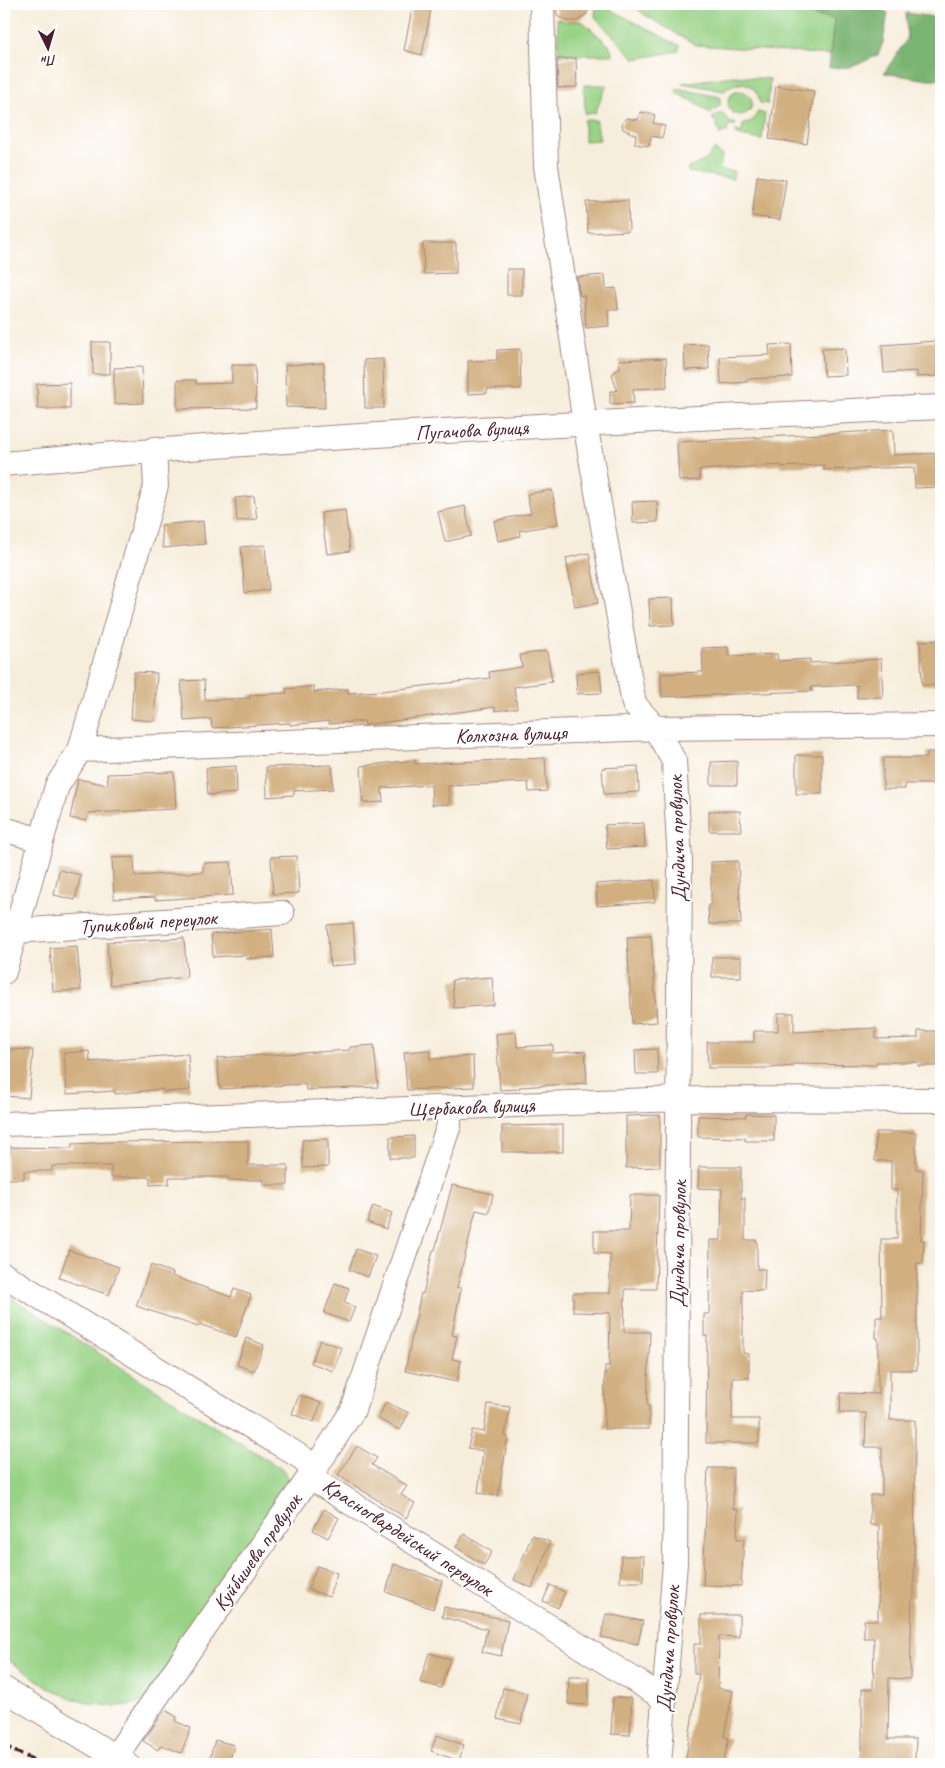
<svg xmlns="http://www.w3.org/2000/svg" width="945" height="1768" font-family="Caveat,sans-serif">
	<style>
		.green { fill: #98d285; stroke: #717858 }
		.forest { fill: #7ab472; stroke: #626a4e }
		.building { fill: #d1af80 }
		.lines { fill: none; stroke-linecap: round; stroke-linejoin: round }
		.minor-casing { stroke: #a08683; stroke-width: 26 }
		.minor { stroke: #fff; stroke-width: 24 }
		.rail { stroke: #4a1f2b; stroke-width: 4; stroke-dasharray: 8 4; stroke-linecap: butt }
		.labels { text-anchor: middle; stroke-width: 4; stroke-linejoin: round; paint-order: stroke }
		.street-label { font-size: 21px; fill: #4a1f2b; stroke: #fff }
	</style>
	<rect width="100%" height="100%" fill="#fff"/>
	<filter id="ink" filterUnits="userSpaceOnUse"><feTurbulence type="fractalNoise" baseFrequency=".02" numOctaves="2"/><feDisplacementMap in="SourceGraphic" scale="10" xChannelSelector="R" yChannelSelector="G"/><feConvolveMatrix kernelMatrix="1 2 1 2 8 2 1 2 1" color-interpolation-filters="sRGB"/></filter>
	<filter id="wash" filterUnits="userSpaceOnUse"><feTurbulence type="fractalNoise" baseFrequency=".0096" numOctaves="4" result="noise"/><feDisplacementMap in="SourceGraphic" scale="20" xChannelSelector="R" yChannelSelector="G"/><feGaussianBlur stdDeviation="1.12" result="paint"/><feColorMatrix in="noise" values="0 0 0 0 0 0 0 0 0 0 0 0 0 0 0 0 0 1.4 0 .05"/><feComposite in="paint" operator="in"/></filter>
	<g filter="url(#wash)">
		<rect width="100%" height="100%" fill="#f7eddb"/>
		<path class="green" d="M596 4H600L680 46 678 51 635 59 595 17Z
			M632 4H752L834 19 830 55 696 45 645 15Z
			M557 18 566 22 582 21 610 46 613 55H559Z
			M733 76 770 79 768 104 760 103C758 91 753 87 743 83L729 87 724 91 682 83Z
			M584 85H607L595 113 585 114Z
			M677 88 720 97V106L710 113 693 101 676 93Z
			M728 103a12 12 0 1 1 24 0a12 12 0 1 1-24 0Z
			M722 112 730 123H735L736 125H729L727 132H722L720 135 716 123 712 118Z
			M758 112 765 114 762 140 736 135V131L742 132 743 125 752 121Z
			M584 120H596L600 140 584 141Z
			M715 149 722 156 720 170 734 171 733 179 688 172V168L706 160Z
			M4 1293 283 1470 290 1479V1485L145 1700C122 1711 89 1705 66 1696 46 1688 22 1669 4 1657Z"/>
		<path class="forest" d="M788 4C814 4 868 0 888 13L883 42 878 55 852 67 829 68 834 19 787 10Z
			M906 13 941 18V79H922L884 73 907 39Z"/>
		<g id="blocks">
			<path class="building" d="M413 4H432L422 55 404 50Z
				M556 4H588L587 14 577 21H567L557 16Z
				M576 58 577 87 558 88 557 59Z
				M776 86 814 91 807 144 769 139Z
				M640 112 655 115 653 123 665 126 662 138 651 136 649 146 635 144 636 135 623 129 622 124 626 118 638 120Z
				M757 176 786 180 780 220 752 216Z
				M628 200 629 231 588 233 586 202Z
				M423 243H456V273L424 274Z
				M507 269H522V295H507Z
				M605 275 606 289 616 288 618 310H608L609 326 586 328 584 295 580 296 577 277Z
				M936 341 938 376 917 377V371L884 373 882 345Z
				M92 342H110V374H93Z
				M708 344 709 369 685 370 684 345Z
				M791 344 792 377 747 379V382L721 384 720 357 770 355 769 345Z
				M845 348 846 375 824 376 822 349Z
				M520 349 521 389H487V393L468 394V361L497 360V350Z
				M666 358 667 387 633 389 634 403 610 404V391H617L612 374 620 368 619 360Z
				M383 359 384 408H365L364 360Z
				M324 363 325 408 286 407 285 365Z
				M232 365H255L256 408 177 409V380H196V384L232 383Z
				M142 367 143 403 114 404V368Z
				M70 383V409H38L37 384Z
				M893 430 894 455 938 453 940 487 915 488 914 467 824 470V465L781 467V465L699 470 700 480 679 481 677 442Z
				M552 490 558 524 519 531 520 536 498 541 494 521 531 513 527 494Z
				M254 496 257 519 237 521 235 498Z
				M657 501 658 522 633 523 632 502Z
				M465 506 471 536 445 542 438 512Z
				M345 510 350 551 327 554 321 513Z
				M203 521 205 544 163 548 161 525Z
				M265 545 269 590 245 593 241 547Z
				M589 553 598 603 575 607 566 558Z
				M673 598 674 625 650 626 649 599Z
				M941 640V685H922L920 641Z
				M728 647V656L777 654 778 661 810 659V663L881 659 883 697 857 698V685L811 687 812 691 662 697 661 674 703 672 702 648Z
				M547 651 552 682 514 687 517 708 495 711V707L365 725 364 721 329 724V721L290 725V723L212 728 211 719 184 721 181 681 204 680 205 700 250 698V695L287 693 286 689 314 686V692L348 689V693L382 691 490 678 489 672 522 667 520 655Z
				M600 671 602 693 577 694 576 673Z
				M134 672 157 673 154 721 131 719Z
				M927 752H941V784H905V789H883V758H927Z
				M796 755H822V794H796Z
				M545 758 547 791 529 792 528 782 448 786 450 804 432 805 431 785 382 788 383 802 363 803 361 766 415 760V764Z
				M737 761V785H711V762Z
				M332 765 333 789 294 791V795L267 797 266 767Z
				M236 766 237 793 208 795 206 768Z
				M638 766 639 792 604 794 602 768Z
				M174 772 176 809 88 813 86 821 70 818 78 779 108 785 107 774Z
				M709 811H740L741 831H709Z
				M644 823 645 847 607 849 605 825Z
				M297 856 299 893 273 894 271 857Z
				M134 857 135 876 203 872V863L231 862 233 895 155 900V897L114 899 112 858Z
				M738 861 741 924H709L708 905H711V862Z
				M59 870 81 875 75 900 54 895Z
				M654 880 655 902 597 906 596 884Z
				M353 923 356 964 330 966 327 925Z
				M272 929 274 957 246 959V955L213 957 211 934Z
				M651 936 657 1022 632 1024 627 937Z
				M184 938 187 977 110 985 107 942Z
				M77 946 81 990 53 992 50 948Z
				M712 957H741V977H712Z
				M492 977 494 1005 454 1008 452 980Z
				M778 1013H794V1032L876 1028V1039L918 1038V1031H938L939 1066H918V1062H876V1065L794 1064V1066L771 1068H708L707 1042H754V1031H778Z
				M516 1032 517 1047 553 1045V1053L585 1051 587 1083 519 1087V1089L500 1090 496 1034Z
				M374 1045 378 1087 306 1090 305 1084 220 1089 217 1058 350 1050V1047Z
				M10 1049 33 1050 29 1098 6 1096Z
				M657 1049 658 1074H636L635 1050Z
				M429 1050 430 1059 473 1056 474 1087 407 1090 404 1052Z
				M89 1051 90 1062 188 1054 190 1090 164 1092 163 1089 115 1094V1091L67 1094 64 1053Z
				M746 1114 774 1115V1141H745V1138L698 1137V1116L746 1117Z
				M660 1115V1167L626 1168V1116Z
				M563 1125V1152H502V1126Z
				M876 1132H916V1169L923 1170 921 1240H924L923 1263H917V1370H890V1420H915V1448L914 1597H912L910 1679 889 1678 888 1739H916L915 1760 862 1759V1689H873L874 1638H864V1620H878L879 1525H870V1495H882V1447H865L866 1413H840L841 1393 878 1394V1338H876V1317H882L881 1239H897V1190H891V1161H875Z
				M414 1136V1158H390V1137Z
				M328 1139V1167L303 1168 302 1140Z
				M248 1141V1165H288V1185H264V1180H228V1177H169V1184L150 1185V1177H111V1166H52V1171H24V1179H7L6 1147 72 1148V1144L111 1142Z
				M699 1167H741V1198H745V1240H757V1269H765L764 1291 743 1290V1353L749 1354V1378H733L732 1419H759V1443H706L707 1336H704V1314H709L710 1240H721L722 1189 698 1188Z
				M452 1185 493 1194 489 1213 476 1210 457 1288H461L452 1335 457 1336 452 1359 461 1361 457 1382 405 1371 421 1293 423 1294 433 1250H435Z
				M630 1195H659L656 1289H625L624 1332H650L647 1406H649V1429H604L605 1366H609L610 1313 573 1312V1293H610V1254L594 1253V1231H629Z
				M373 1206 392 1213 386 1229 367 1222Z
				M356 1249 376 1256 368 1277 349 1270Z
				M69 1250 119 1267 109 1295 59 1278Z
				M151 1265 173 1273 172 1276 231 1297 234 1289 251 1295 236 1337 199 1324 198 1327 136 1306Z
				M335 1283 349 1288 344 1303 355 1307 349 1322 324 1313Z
				M246 1338 264 1345 254 1371 237 1365Z
				M320 1340 342 1348 333 1371 311 1363Z
				M299 1395 321 1403 314 1422 292 1414Z
				M386 1402 409 1413 400 1430 378 1419Z
				M488 1404 510 1407 505 1436 508 1437 498 1496 478 1493 483 1451 468 1448 472 1430 484 1432Z
				M357 1446 377 1458 372 1465 407 1486 401 1495 415 1503 406 1518 338 1475Z
				M708 1468H733V1509H738L737 1539H744L741 1586 703 1585Z
				M324 1509 339 1518 328 1538 313 1530Z
				M464 1534 492 1552 484 1565 456 1547Z
				M532 1535 550 1542 532 1588 514 1580Z
				M621 1556H644L643 1582H620Z
				M394 1564 442 1581 433 1609 386 1592Z
				M317 1566 337 1573 329 1597 308 1589Z
				M550 1585 565 1592 558 1608 543 1601Z
				M444 1607 508 1620 501 1656 482 1652 487 1629 442 1617Z
				M606 1614 643 1621 638 1644 601 1637Z
				M701 1615H739V1637L719 1636 718 1688 733 1691 724 1737 729 1738 723 1764H685L699 1674H694V1644H701Z
				M429 1653 450 1659 441 1688 420 1682Z
				M569 1677H589L588 1705 568 1704Z
				M503 1688 527 1693 521 1724 497 1719Z
				M613 1697 632 1698 630 1735 611 1734Z
				M165 1710 177 1717 175 1721 191 1728 181 1753 161 1745 158 1750 143 1741Z
				M437 1735 464 1745 459 1761 431 1751Z
				M215 1740 234 1745 229 1764H208Z"/>
		</g>
	</g>
	<g filter="url(#ink)">
		<use href="#blocks" fill-opacity="0" stroke="#a08683" stroke-width="1"/>
		<g class="lines">
			<g class="minor-casing">
				<path id="minor" d="M542 4 546 166 585 423 634 704 655 728 674 761 680 861 675 1563 659 1764
					M4 464C315 434 629 421 941 407
					M80 750 655 728 941 725
					M4 829 40 840
					M15 931 282 913
					M4 972 57 786 80 750 156 486 154 449
					M4 1124 680 1099 941 1100
					M4 1275 304 1459 319 1483 665 1699
					M4 1689 127 1764
					M115 1757 313 1472 353 1410 449 1125V1108"/>
			</g>
			<use href="#minor" class="minor"/>
			<path class="rail" d="M4 1746 42 1764
				M4 1762 8 1764"/>
		</g>
	</g>
	<g class="labels">
		<g class="street-label">
			<text transform="translate(472 430) rotate(-3)" y="7">Пугачова вулиця</text>
			<text transform="translate(511 734) rotate(-2)" y="7">Колхозна вулиця</text>
			<text transform="translate(677 839) rotate(-92)" y="7">Дундича провулок</text>
			<text transform="translate(148 922) rotate(-4)" y="7">Тупиковый переулок</text>
			<text transform="translate(472 1107) rotate(-2)" y="7">Щербакова вулиця</text>
			<text transform="translate(678 1244) rotate(-89)" y="7">Дундича провулок</text>
			<text transform="translate(408 1537) rotate(33)" y="7">Красногвардейский переулок</text>
			<text transform="translate(257 1552) rotate(-55)" y="7">Куйбишева провулок</text>
			<text transform="translate(668 1649) rotate(-86)" y="7">Дундича провулок</text>
		</g>
	</g>
	<rect width="945" height="1768" fill="none" stroke="#fff" stroke-width="20"/>
	<g transform="translate(48 48) rotate(175)" stroke="#ffffff" stroke-width="4" paint-order="stroke">
	<path d="M0-4L9 19L0 12L-9 19Z" fill="#4a1f2b"/>
	<text y="-8" font-size="14" font-weight="bold" text-anchor="middle" fill="#4a1f2b">Пн</text>
	</g>
</svg>
